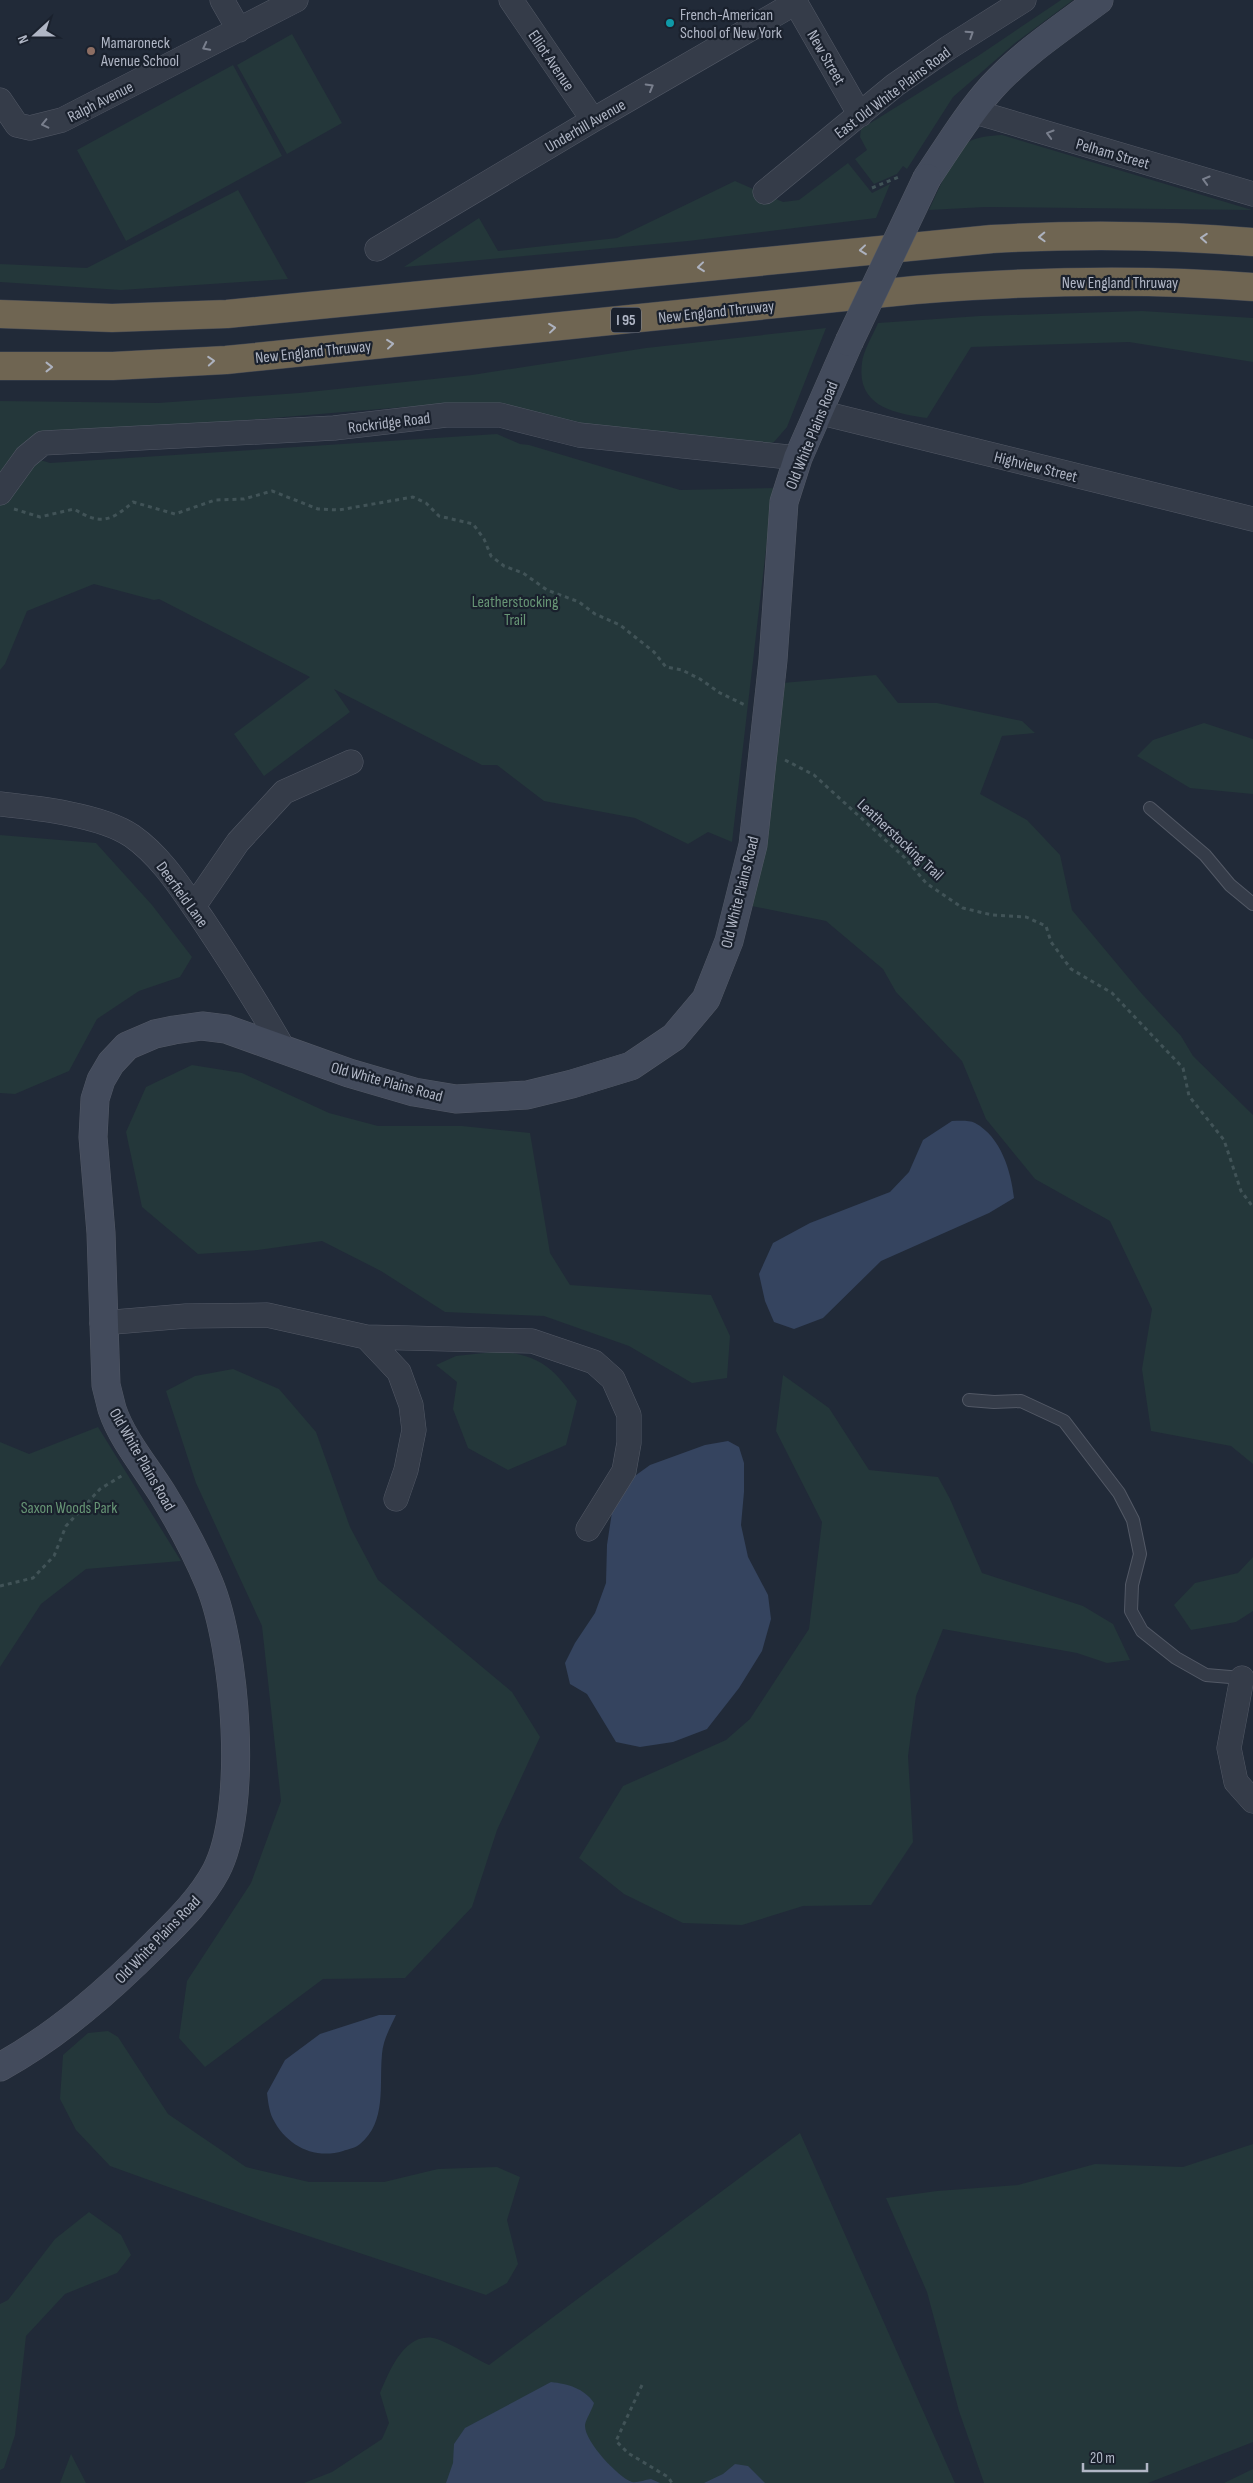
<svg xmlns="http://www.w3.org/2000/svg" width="1253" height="2483" font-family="'Sofia Sans Condensed',sans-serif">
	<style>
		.green { fill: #24373a }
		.water { fill: #35445f }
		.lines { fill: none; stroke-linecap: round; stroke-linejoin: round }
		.lane-casing { stroke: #535966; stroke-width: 14 }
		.street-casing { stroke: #535966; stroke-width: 25 }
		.secondary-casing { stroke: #535966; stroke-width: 29 }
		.highway-casing { stroke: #404653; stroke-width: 29 }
		.path { stroke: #415357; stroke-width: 3; stroke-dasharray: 4 4; stroke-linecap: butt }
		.lane { stroke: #353c49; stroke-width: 12 }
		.street { stroke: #353c49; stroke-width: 24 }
		.secondary { stroke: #434b5c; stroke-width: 28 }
		.highway { stroke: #6f6552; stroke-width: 28 }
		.secondary-bridge-casing { stroke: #535966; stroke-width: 29; stroke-linecap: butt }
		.secondary-bridge { stroke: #434b5c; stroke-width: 28 }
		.oneway { stroke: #797f8d }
		.oneway2 { stroke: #adb2bf }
		.culture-dot { fill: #0f9aa8; stroke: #1a212d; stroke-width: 2 }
		.education-dot { fill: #8d6e63; stroke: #1a212d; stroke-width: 2 }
		.labels { text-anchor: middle; stroke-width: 4.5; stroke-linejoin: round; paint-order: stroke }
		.shield { fill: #1a212d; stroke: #838997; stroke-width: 1 }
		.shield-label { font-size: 15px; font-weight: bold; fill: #b0b6c5 }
		.poi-label { font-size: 16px; fill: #b0b6c5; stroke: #1a212d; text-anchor: start }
		.street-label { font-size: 16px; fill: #b0b6c5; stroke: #1a212d }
		.park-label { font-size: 16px; fill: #679575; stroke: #1a212d }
	</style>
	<rect width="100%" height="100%" fill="#212a38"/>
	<path class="green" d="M1061 0H1073L1015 43 953 97 907 169 903 166 897 174 874 184 855 159 867 150 860 137 861 129 978 56Z
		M292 34 342 123 287 154 237 65Z
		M233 65 282 156 126 241 77 150Z
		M1002 135 1252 210 985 207 929 210C935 197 955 152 964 145 975 136 990 136 1002 135Z
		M848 163 872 193 890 184 876 218 688 241 404 267 479 218 498 251 617 238 735 181 783 202 799 200Z
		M238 190 288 279 121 290 0 282V264L87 268Z
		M1142 311 1253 318V362L1129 342 971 347 927 418C895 413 856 407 862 363 863 351 873 335 878 323L980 316Z
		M826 328 787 427 774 442 754 448 627 436 490 403 404 407 65 435 18 453 50 463 497 434 520 444 529 445 680 490 780 488 767 540 732 842 708 832 688 844 635 818 544 801 497 765H482L334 689 350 712 264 776 234 734 310 677 159 599 154 600 94 584 27 611 5 664 0 670V401L158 403 299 393 472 375 646 348Z
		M876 675 898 703H937L1022 721 1035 733 1002 736 980 794 1027 820 1060 855 1072 910 1142 994 1181 1036 1193 1056 1253 1115V1464L1231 1446 1151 1431 1142 1369 1152 1309 1110 1221 1035 1179 986 1119 962 1061 896 992 883 969 826 921 747 905 782 683Z
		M1204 723 1253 739V794L1190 788 1137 756 1153 740Z
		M0 835 96 843 152 905 192 957 180 977 139 991 97 1019 69 1071 15 1094 0 1093Z
		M192 1065 242 1073 329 1113 378 1126H462L530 1133 550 1253 570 1285 711 1295 730 1336 727 1378 692 1383 629 1346 544 1316 445 1312 381 1271 322 1241 258 1250 198 1254 142 1207 126 1132 146 1087Z
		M502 1351C543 1357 554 1369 577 1401L566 1445 508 1470 468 1448 453 1409 457 1382 436 1365 456 1356Z
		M233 1369 279 1389 316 1432 350 1527 378 1580 512 1692 540 1737 497 1830 472 1907 405 1978 323 1979 205 2067 179 2038 187 1981 251 1883 281 1801 262 1626 196 1483 166 1391 195 1376Z
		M783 1375 829 1408 869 1470 938 1477 950 1499 982 1573 1083 1606 1113 1624 1130 1660 1107 1663 1077 1653 943 1629 916 1696 908 1756 913 1842 871 1905 803 1906 742 1925 683 1923 624 1894 579 1858 623 1786 726 1740 750 1719 809 1629 822 1522 776 1431Z
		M98 1427 181 1561 86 1569 41 1604 0 1667V1442L29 1454Z
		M1253 1557V1611L1236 1622 1191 1630 1174 1605 1195 1583 1238 1573Z
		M108 2031 118 2037 168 2114 246 2167 309 2182H384L438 2169 497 2167 520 2177 507 2220 518 2264 507 2283 486 2295 260 2220 110 2166 76 2130 60 2099 63 2055 88 2033Z
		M800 2133 955 2483H304L332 2472 382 2439 389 2423 380 2393C389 2372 404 2333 433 2338 445 2340 476 2359 489 2365Z
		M1253 2144V2442L1148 2483H984L959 2411 927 2292 886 2198 937 2191 1018 2185 1095 2164 1183 2167Z
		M89 2212 121 2235 131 2255 117 2273 65 2294 26 2336 15 2435 4 2468 0 2470V2304L8 2300 55 2239Z
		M71 2454 86 2483H60Z
		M1253 2469V2483H1224Z"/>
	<path class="water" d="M952 1121C959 1121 969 1120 975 1123 1001 1137 1011 1171 1014 1198L989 1213 881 1261 823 1318 794 1329 774 1322 765 1301 759 1274 773 1243 810 1223 890 1192 909 1172 923 1140Z
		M728 1441 739 1447 744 1463V1492L741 1525 748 1557 768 1595 771 1619 762 1651 739 1688 707 1729 673 1742 640 1747 616 1742 587 1694 570 1684 565 1663 575 1643 595 1613 606 1583 607 1545 612 1512 632 1478 650 1465 705 1445Z
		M379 2015H396C390 2028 383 2040 382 2054 379 2085 387 2122 360 2144 356 2148 348 2149 343 2151 314 2160 286 2145 273 2119 269 2111 268 2101 267 2093L285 2060 320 2034Z
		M551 2382C568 2384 584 2388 594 2403 592 2410 586 2419 585 2425 584 2441 618 2477 632 2482 638 2483 644 2480 651 2479L660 2483H446L453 2463 454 2444 465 2428Z
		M735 2464 748 2466 765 2483H704L723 2474Z"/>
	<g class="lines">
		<g class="lane-casing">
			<path id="lane" d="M1150 808 1205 855 1230 885 1253 904
				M969 1400 994 1402 1021 1401 1064 1421 1119 1493 1133 1520 1140 1554 1132 1585 1131 1611 1142 1631 1176 1658 1206 1675 1242 1678"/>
		</g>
		<g class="street-casing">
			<path id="street" d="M222 0 239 30
				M511 0 593 120
				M794 0 860 115
				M0 100 17 125 30 128 62 120 296 0
				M972 111 1253 194
				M765 192 895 85 948 48 1024 0
				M377 249 593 120 795 3
				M818 412 1253 519
				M0 493 26 457 43 443 334 428 446 415H500L579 435 798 458
				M0 804C37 808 102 815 132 836 162 857 182 890 203 920 231 962 258 1004 283 1048
				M194 906 238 842 284 792 351 762
				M102 1323 186 1316 267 1315 366 1337 532 1341 594 1362 613 1379 629 1415V1443L624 1471 588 1529
				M366 1337 399 1372 411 1405 414 1430 406 1470 396 1499
				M1242 1678 1229 1748 1236 1782 1253 1801"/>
		</g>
		<g class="secondary-casing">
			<path id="secondary" d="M927 178C948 147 967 115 992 87 1023 53 1063 27 1099 0
				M0 2067C58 2035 109 1990 156 1943 178 1921 201 1899 216 1871 249 1808 236 1648 209 1583 196 1552 180 1522 162 1493 145 1466 122 1439 112 1409 110 1401 108 1393 106 1385L101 1233 93 1137 95 1099 101 1080 111 1063 127 1046 155 1034 174 1030 202 1026 226 1029 349 1073 414 1092 456 1099 527 1095 572 1084 631 1066 674 1037 706 999 729 941 753 845 773 660 784 502 798 458 849 342"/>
		</g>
		<g class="highway-casing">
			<path id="highway" d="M0 314 112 318 227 314 992 239C1079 234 1166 235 1253 242
				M0 366H113L226 360 915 290C1028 281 1140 278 1253 287"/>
		</g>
		<path class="path" d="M872 188 901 176
			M14 509 40 517 74 509C100 525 110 522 133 502L175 514 215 500 244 499 272 491 318 509 339 510 413 497 426 503 439 516 473 524 484 539 491 556 504 566 523 573 547 590 579 602 595 614 620 625 654 652 666 667 682 670 700 679 720 693 745 705
			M785 760 814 775 905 858 926 883 963 908 992 915 1026 917 1046 926 1051 942 1071 969 1112 993 1183 1068 1189 1096 1224 1140 1241 1191 1253 1207
			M0 1586 33 1578 54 1556 66 1526 100 1489 123 1475
			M642 2385 616 2441 628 2453 668 2477 672 2483"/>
		<use href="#lane" class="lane"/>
		<use href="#street" class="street"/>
		<use href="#secondary" class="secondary"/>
		<use href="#highway" class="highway"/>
		<g class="secondary-bridge-casing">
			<path id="secondary-bridge" d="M849 342 927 178"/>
		</g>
		<use href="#secondary-bridge" class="secondary-bridge"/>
	</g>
	<defs><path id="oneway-chevron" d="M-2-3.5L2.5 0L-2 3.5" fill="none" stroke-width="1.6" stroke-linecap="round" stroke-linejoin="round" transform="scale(1.25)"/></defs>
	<g class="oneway">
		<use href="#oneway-chevron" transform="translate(970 34) rotate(-33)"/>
		<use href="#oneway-chevron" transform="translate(206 47) rotate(153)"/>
		<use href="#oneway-chevron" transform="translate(650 87) rotate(-30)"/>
		<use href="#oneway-chevron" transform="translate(45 124) rotate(167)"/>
		<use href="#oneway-chevron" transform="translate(1050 134) rotate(-164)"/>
		<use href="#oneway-chevron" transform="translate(1206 180) rotate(-164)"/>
	</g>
	<g class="oneway2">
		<use href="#oneway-chevron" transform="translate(1042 237) rotate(178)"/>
		<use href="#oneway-chevron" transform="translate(1204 238) rotate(-176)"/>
		<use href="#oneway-chevron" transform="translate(863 250) rotate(174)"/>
		<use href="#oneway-chevron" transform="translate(701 267) rotate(174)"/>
		<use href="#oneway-chevron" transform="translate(552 328) rotate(-6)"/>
		<use href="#oneway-chevron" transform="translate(390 344) rotate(-6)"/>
		<use href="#oneway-chevron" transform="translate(211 361) rotate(-4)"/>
		<use href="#oneway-chevron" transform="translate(49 367)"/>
	</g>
	<circle class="culture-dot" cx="670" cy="23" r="5"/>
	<circle class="education-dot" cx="91" cy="51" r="5"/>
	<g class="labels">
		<rect class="shield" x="611" y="307.5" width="30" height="25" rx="4"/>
		<g class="shield-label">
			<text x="626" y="325">I 95</text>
		</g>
		<g class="poi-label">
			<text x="680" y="20">French-American<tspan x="680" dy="18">School of New York</tspan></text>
			<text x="101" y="48">Mamaroneck<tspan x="101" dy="18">Avenue School</tspan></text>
		</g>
		<g class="street-label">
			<text transform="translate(827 57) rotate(60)" y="6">New Street</text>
			<text transform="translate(552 60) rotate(56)" y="6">Elliot Avenue</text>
			<text transform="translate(892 92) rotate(-37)" y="6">East Old White Plains Road</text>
			<text transform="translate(100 101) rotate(-27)" y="6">Ralph Avenue</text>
			<text transform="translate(585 125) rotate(-30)" y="6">Underhill Avenue</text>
			<text transform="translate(1113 153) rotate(16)" y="6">Pelham Street</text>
			<text x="1120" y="288">New England Thruway</text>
			<text transform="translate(716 311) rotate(-6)" y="6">New England Thruway</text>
			<text transform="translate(313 351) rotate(-6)" y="6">New England Thruway</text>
			<text transform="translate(389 422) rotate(-7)" y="6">Rockridge Road</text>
			<text transform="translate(811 435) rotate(-68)" y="6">Old White Plains Road</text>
			<text transform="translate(1036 466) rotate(14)" y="6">Highview Street</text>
			<text transform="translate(901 839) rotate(43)" y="6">Leatherstocking Trail</text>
			<text transform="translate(739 892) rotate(-76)" y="6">Old White Plains Road</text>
			<text transform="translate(183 894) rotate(54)" y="6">Deerfield Lane</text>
			<text transform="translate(387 1081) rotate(15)" y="6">Old White Plains Road</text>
			<text transform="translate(143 1459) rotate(60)" y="6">Old White Plains Road</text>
			<text transform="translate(157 1939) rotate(-46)" y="6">Old White Plains Road</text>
		</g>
		<g class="park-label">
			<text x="515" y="607">Leatherstocking<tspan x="515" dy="18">Trail</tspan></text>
			<text x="69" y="1513">Saxon Woods Park</text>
		</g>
	</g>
	<g transform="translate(35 35) rotate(249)" stroke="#1a212d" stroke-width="4" paint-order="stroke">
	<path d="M0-4L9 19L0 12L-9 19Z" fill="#b0b6c5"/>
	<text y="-8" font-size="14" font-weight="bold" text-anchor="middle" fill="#b0b6c5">N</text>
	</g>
	<path d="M1083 2463v8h64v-8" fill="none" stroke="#b0b6c5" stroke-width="2.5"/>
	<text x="1090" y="2463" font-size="15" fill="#b0b6c5" stroke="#1a212d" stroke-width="4" paint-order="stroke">20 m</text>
</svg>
